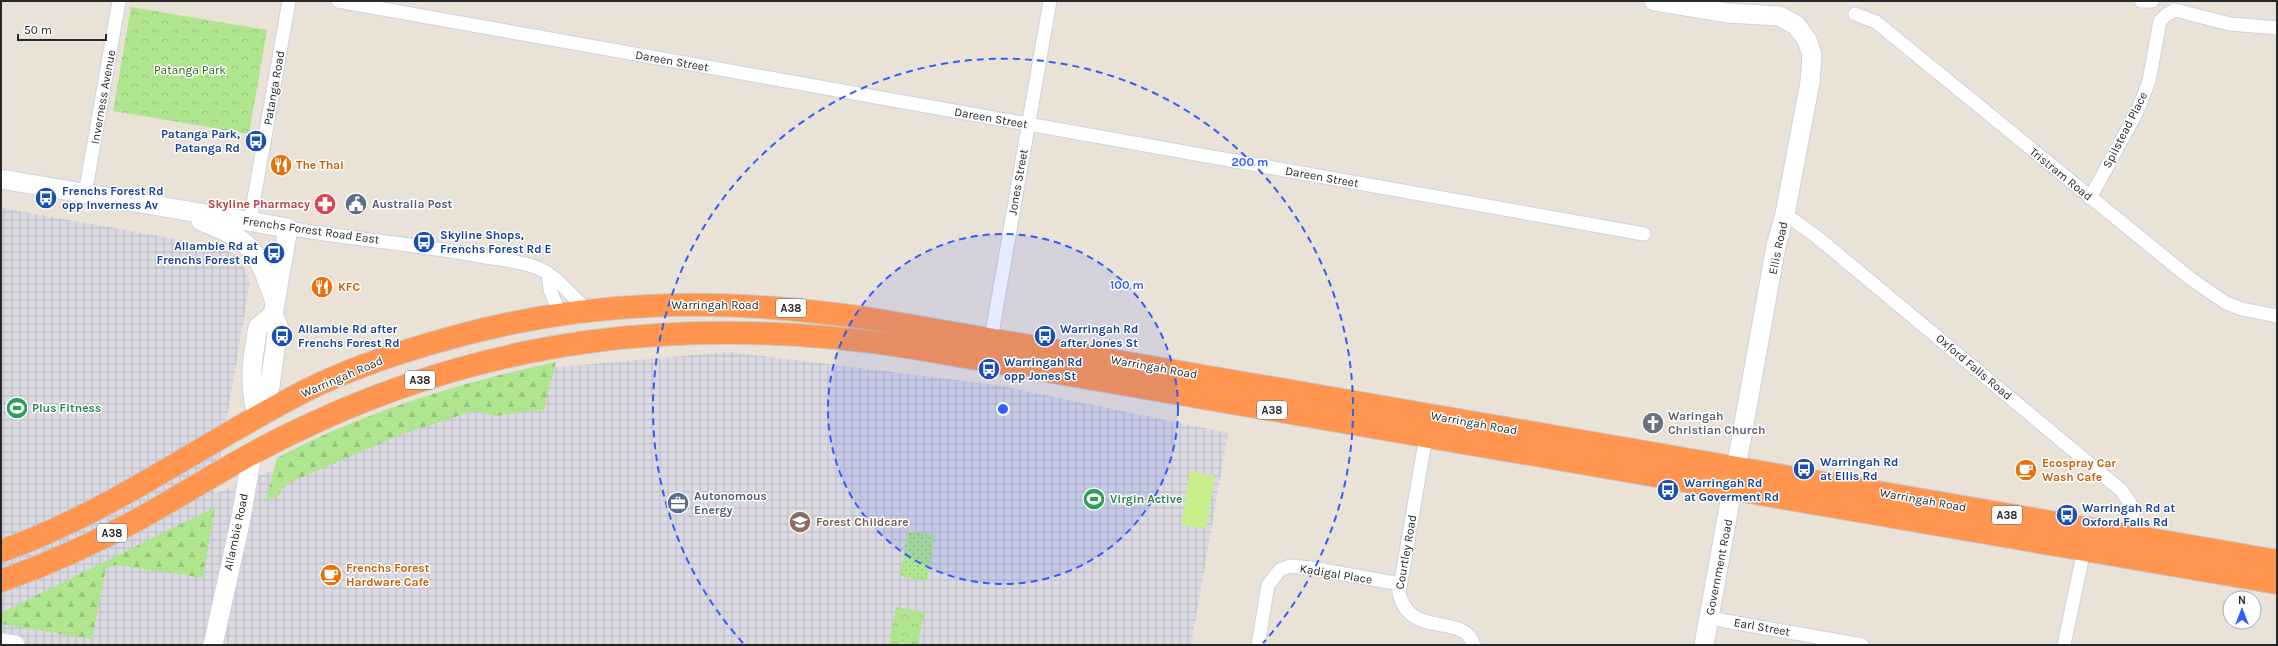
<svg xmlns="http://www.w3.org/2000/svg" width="2278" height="646" font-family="Karla,sans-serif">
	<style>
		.industrial { fill: url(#industrial-grid) }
		.grass { fill: url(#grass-dots) }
		.forest { fill: url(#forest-firs) }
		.park { fill: url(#park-crowns) }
		.pitch { fill: #c7ee8a }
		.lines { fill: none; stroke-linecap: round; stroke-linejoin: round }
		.street-casing { stroke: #ccd1e1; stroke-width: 15 }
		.secondary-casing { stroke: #ccd1e1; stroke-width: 21 }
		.highway-casing { stroke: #c7c7c7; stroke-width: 24 }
		.street { stroke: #fff; stroke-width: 13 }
		.secondary { stroke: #fff; stroke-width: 19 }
		.highway { stroke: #ff954e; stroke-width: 22 }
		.ring { fill: none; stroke: #305dff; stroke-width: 2; stroke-dasharray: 7 5 }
		.labels { text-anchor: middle; stroke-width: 3; stroke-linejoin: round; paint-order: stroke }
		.shield { fill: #fff; stroke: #686868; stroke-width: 1 }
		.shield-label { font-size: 11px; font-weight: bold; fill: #272727 }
		.street-label { font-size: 12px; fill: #272727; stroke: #fff }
		.park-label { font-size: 12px; fill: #286615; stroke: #fff }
		.transit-label { font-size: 12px; font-weight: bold; fill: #164399; stroke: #fff; text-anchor: start }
		.food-label { font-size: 12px; font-weight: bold; fill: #c56008; stroke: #fff; text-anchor: start }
		.health-label { font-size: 12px; font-weight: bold; fill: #be3a42; stroke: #fff; text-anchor: end }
		.service-label { font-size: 12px; font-weight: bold; fill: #4e5e75; stroke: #fff; text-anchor: start }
		.leisure-label { font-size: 12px; font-weight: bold; fill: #27864d; stroke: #fff; text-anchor: start }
		.worship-label { font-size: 12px; font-weight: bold; fill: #5b616d; stroke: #fff; text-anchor: start }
		.education-label { font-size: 12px; font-weight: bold; fill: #785e54; stroke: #fff; text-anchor: start }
		.centre { fill: #305dff; stroke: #fff; stroke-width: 2 }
		.ring-label { font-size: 12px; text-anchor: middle; font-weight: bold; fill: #305dff; stroke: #fff; stroke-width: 3; stroke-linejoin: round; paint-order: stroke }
	</style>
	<defs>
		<pattern id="industrial-grid" width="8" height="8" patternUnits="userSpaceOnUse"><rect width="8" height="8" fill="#dbd9e2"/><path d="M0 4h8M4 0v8" fill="none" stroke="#bcbac2"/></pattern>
		<pattern id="grass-dots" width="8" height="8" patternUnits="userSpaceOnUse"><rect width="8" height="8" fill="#b0e58f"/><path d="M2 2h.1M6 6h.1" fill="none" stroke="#97c47b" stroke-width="1.8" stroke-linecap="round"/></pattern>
		<pattern id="forest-firs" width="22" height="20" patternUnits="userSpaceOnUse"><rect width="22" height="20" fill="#b0e58f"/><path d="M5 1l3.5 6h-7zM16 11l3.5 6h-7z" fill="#97c47b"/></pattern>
		<pattern id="park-crowns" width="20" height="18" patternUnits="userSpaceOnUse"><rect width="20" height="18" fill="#b0e58f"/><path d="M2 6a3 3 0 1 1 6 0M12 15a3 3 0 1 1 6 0" fill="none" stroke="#97c47b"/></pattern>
	</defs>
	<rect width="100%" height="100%" fill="#ebe2d7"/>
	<path class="industrial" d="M1 208 215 246 234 254 242 264 250 282 214 494 523 370 729 352 997 385 1228 433 1191 645H1Z"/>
	<path class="grass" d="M908 531 935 535 927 581 900 576Z"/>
	<path class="forest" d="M556 362 544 409 497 416 474 411 405 433 286 484 276 498 266 500 277 458C366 411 458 383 556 362Z
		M215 507 203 578 116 565 106 568 92 639 1 624V613Z"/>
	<path class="park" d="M131 7 267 30 249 134 113 111Z
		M896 607 924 612 918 645H889Z"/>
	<path class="pitch" d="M1190 471 1215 476 1206 529 1181 525Z"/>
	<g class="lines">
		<g class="street-casing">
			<path id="street" d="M338 1 1644 234
				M2141 1H2152
				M1855 14 1876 22 2191 279 2226 303 2242 309 2277 316
				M85 194 119 1
				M2090 198 2137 112 2149 81 2160 21 2166 15 2175 10 2230 24 2277 28
				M1785 214 1817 237 2121 490 2130 503 2137 538
				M250 221 289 1
				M288 228C350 239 413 244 475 255 495 259 516 260 535 267 560 276 569 296 588 310
				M548 274 550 290 560 314
				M991 339 1050 1
				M1426 436 1399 593C1411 641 1463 611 1474 645
				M1709 618 1862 645
				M1258 645 1268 585 1280 570 1290 566 1311 568 1400 584
				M2064 645 2084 550"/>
		</g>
		<g class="secondary-casing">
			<path id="secondary" d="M1654 1 1727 13 1779 16 1796 25 1807 40 1812 55 1810 82 1785 214 1776 246 1704 645
				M1 179 288 228 273 315 278 326 270 386 258 418
				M201 221C252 241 256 248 274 299
				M258 418C248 384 252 360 258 327L273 315
				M1 643 15 645
				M213 645 240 523 252 455"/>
		</g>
		<g class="highway-casing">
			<path id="highway" d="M1 551C110 513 204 442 307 390 345 371 388 356 429 344 581 298 722 296 878 320L2277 561
				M1 581C48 564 93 544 137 520 188 492 236 460 288 435 488 336 689 314 908 347L2277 583"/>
		</g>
		<use href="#street" class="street"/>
		<use href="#secondary" class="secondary"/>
		<use href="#highway" class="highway"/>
	</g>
	<circle cx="1003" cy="409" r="175" fill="#305dff" fill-opacity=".12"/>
	<g class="ring">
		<circle cx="1003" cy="409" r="175"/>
		<path d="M743 643A350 350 0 1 1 1263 643"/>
	</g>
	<defs>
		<g id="bus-disc" transform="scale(1.15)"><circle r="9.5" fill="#1a4fb4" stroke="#fff"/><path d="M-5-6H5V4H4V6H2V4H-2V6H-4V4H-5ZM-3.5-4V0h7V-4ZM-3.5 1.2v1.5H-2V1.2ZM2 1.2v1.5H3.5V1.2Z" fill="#fff"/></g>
		<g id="restaurant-disc" transform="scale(1.15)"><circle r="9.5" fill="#e8710a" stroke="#fff"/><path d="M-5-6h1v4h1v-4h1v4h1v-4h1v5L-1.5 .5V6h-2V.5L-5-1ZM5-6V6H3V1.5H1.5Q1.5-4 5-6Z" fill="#fff"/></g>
		<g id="pharmacy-disc" transform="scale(1.15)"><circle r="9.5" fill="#e0444e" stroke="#fff"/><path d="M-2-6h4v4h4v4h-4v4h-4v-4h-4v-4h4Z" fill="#fff"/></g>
		<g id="civic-disc" transform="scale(1.15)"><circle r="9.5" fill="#5c6f8a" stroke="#fff"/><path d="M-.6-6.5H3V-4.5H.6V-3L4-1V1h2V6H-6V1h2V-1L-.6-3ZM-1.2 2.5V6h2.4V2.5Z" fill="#fff"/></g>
		<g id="stadium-disc" transform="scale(1.15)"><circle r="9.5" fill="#2e9e5b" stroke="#fff"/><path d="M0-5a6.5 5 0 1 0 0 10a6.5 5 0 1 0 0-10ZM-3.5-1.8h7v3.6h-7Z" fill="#fff"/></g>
		<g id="church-disc" transform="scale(1.15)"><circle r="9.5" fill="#6b7280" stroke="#fff"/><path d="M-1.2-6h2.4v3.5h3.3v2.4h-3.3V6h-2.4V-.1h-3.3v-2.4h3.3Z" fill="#fff"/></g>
		<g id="cafe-disc" transform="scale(1.15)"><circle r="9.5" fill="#e8710a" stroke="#fff"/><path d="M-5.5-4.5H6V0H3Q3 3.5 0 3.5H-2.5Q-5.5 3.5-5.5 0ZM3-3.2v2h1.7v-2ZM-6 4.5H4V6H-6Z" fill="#fff"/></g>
		<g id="office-disc" transform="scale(1.15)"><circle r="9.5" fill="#5c6f8a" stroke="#fff"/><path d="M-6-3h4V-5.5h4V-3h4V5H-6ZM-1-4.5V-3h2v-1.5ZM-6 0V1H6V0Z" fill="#fff"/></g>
		<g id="school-disc" transform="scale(1.15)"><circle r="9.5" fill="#8d6e63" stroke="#fff"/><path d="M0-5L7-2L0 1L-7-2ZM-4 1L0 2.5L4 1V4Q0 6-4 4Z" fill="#fff"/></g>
	</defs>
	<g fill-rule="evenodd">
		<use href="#bus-disc" x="256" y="141"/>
		<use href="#restaurant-disc" x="281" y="165"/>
		<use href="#bus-disc" x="46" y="198"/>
		<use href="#pharmacy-disc" x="325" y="204"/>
		<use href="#civic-disc" x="356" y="204"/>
		<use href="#bus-disc" x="424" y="242"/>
		<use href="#bus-disc" x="274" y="253"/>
		<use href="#restaurant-disc" x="322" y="287"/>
		<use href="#bus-disc" x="282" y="336"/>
		<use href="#bus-disc" x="1045" y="336"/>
		<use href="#bus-disc" x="989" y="369"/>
		<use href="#stadium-disc" x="17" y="408"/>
		<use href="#church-disc" x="1653" y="423"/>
		<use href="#bus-disc" x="1804" y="469"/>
		<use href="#cafe-disc" x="2026" y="470"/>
		<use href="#bus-disc" x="1668" y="490"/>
		<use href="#stadium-disc" x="1094" y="499"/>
		<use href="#office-disc" x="678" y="503"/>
		<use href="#bus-disc" x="2067" y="515"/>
		<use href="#school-disc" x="800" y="522"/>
		<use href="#cafe-disc" x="331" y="575"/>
	</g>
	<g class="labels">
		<g class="shield">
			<rect x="776" y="299" width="30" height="18" rx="3"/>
			<rect x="405" y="371" width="30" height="18" rx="3"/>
			<rect x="1257" y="401" width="30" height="18" rx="3"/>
			<rect x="1992" y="506" width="30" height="18" rx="3"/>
			<rect x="97" y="524" width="30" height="18" rx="3"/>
		</g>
		<g class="shield-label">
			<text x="791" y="312">A38</text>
			<text x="420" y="384">A38</text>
			<text x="1272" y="414">A38</text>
			<text x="2007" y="519">A38</text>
			<text x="112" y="537">A38</text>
		</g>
		<g class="street-label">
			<text transform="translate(672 61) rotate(10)" y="4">Dareen Street</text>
			<text transform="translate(274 88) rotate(-80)" y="4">Patanga Road</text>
			<text transform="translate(103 97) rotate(-80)" y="4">Inverness Avenue</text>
			<text transform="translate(991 118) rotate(10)" y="4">Dareen Street</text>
			<text transform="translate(2125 130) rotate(-63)" y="4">Spilstead Place</text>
			<text transform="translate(2061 174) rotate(39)" y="4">Tristram Road</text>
			<text transform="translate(1322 177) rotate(10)" y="4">Dareen Street</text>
			<text transform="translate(1018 182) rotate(-80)" y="4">Jones Street</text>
			<text transform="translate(311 230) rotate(8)" y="4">Frenchs Forest Road East</text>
			<text transform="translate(1778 248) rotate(-78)" y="4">Ellis Road</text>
			<text x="715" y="309">Warringah Road</text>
			<text transform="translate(1154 367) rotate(10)" y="4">Warringah Road</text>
			<text transform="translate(1974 367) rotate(40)" y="4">Oxford Falls Road</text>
			<text transform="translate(342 377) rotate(-23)" y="4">Warringah Road</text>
			<text transform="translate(1474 423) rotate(10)" y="4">Warringah Road</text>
			<text transform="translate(1923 500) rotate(10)" y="4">Warringah Road</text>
			<text transform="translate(236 532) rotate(-78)" y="4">Allambie Road</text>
			<text transform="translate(1406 552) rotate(-80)" y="4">Courtley Road</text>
			<text transform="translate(1719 567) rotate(-79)" y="4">Government Road</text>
			<text transform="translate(1336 574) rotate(9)" y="4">Kadigal Place</text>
			<text transform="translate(1762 627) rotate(10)" y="4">Earl Street</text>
		</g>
		<g class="park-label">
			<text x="190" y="74">Patanga Park</text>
		</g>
		<g class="transit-label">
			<text x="240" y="138" text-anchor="end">Patanga Park,<tspan x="240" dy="14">Patanga Rd</tspan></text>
			<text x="62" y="195">Frenchs Forest Rd<tspan x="62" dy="14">opp Inverness Av</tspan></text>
			<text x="440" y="239">Skyline Shops,<tspan x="440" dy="14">Frenchs Forest Rd E</tspan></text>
			<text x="258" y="250" text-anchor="end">Allambie Rd at<tspan x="258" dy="14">Frenchs Forest Rd</tspan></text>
			<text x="298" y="333">Allambie Rd after<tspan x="298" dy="14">Frenchs Forest Rd</tspan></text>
			<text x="1060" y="333">Warringah Rd<tspan x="1060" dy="14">after Jones St</tspan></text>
			<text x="1004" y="366">Warringah Rd<tspan x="1004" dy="14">opp Jones St</tspan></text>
			<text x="1820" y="466">Warringah Rd<tspan x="1820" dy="14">at Ellis Rd</tspan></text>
			<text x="1684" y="487">Warringah Rd<tspan x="1684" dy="14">at Goverment Rd</tspan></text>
			<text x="2082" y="512">Warringah Rd at<tspan x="2082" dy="14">Oxford Falls Rd</tspan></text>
		</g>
		<g class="food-label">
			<text x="296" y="169">The Thai</text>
			<text x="338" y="291">KFC</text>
			<text x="2042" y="467">Ecospray Car<tspan x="2042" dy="14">Wash Cafe</tspan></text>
			<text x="346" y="572">Frenchs Forest<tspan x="346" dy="14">Hardware Cafe</tspan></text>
		</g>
		<g class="health-label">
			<text x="310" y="208">Skyline Pharmacy</text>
		</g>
		<g class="service-label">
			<text x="372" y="208">Australia Post</text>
			<text x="694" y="500">Autonomous<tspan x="694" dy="14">Energy</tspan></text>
		</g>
		<g class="leisure-label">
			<text x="32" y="412">Plus Fitness</text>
			<text x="1110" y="503">Virgin Active</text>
		</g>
		<g class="worship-label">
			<text x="1668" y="420">Waringah<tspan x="1668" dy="14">Christian Church</tspan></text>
		</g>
		<g class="education-label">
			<text x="816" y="526">Forest Childcare</text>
		</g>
	</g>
	<circle cx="1003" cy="409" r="6" class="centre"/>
	<g class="ring-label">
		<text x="1250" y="166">200 m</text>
		<text x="1127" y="289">100 m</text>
	</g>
	<rect width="2278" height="646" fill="none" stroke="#272727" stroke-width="4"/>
	<g transform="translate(2242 610)"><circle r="19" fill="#ffffff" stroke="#a9a9a9"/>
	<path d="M0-3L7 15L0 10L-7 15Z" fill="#305dff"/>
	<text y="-6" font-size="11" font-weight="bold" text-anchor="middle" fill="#272727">N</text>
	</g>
	<path d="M18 34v6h88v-6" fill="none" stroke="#272727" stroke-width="2"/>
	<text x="24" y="34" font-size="12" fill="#272727" stroke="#ffffff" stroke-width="3" paint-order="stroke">50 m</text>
</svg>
